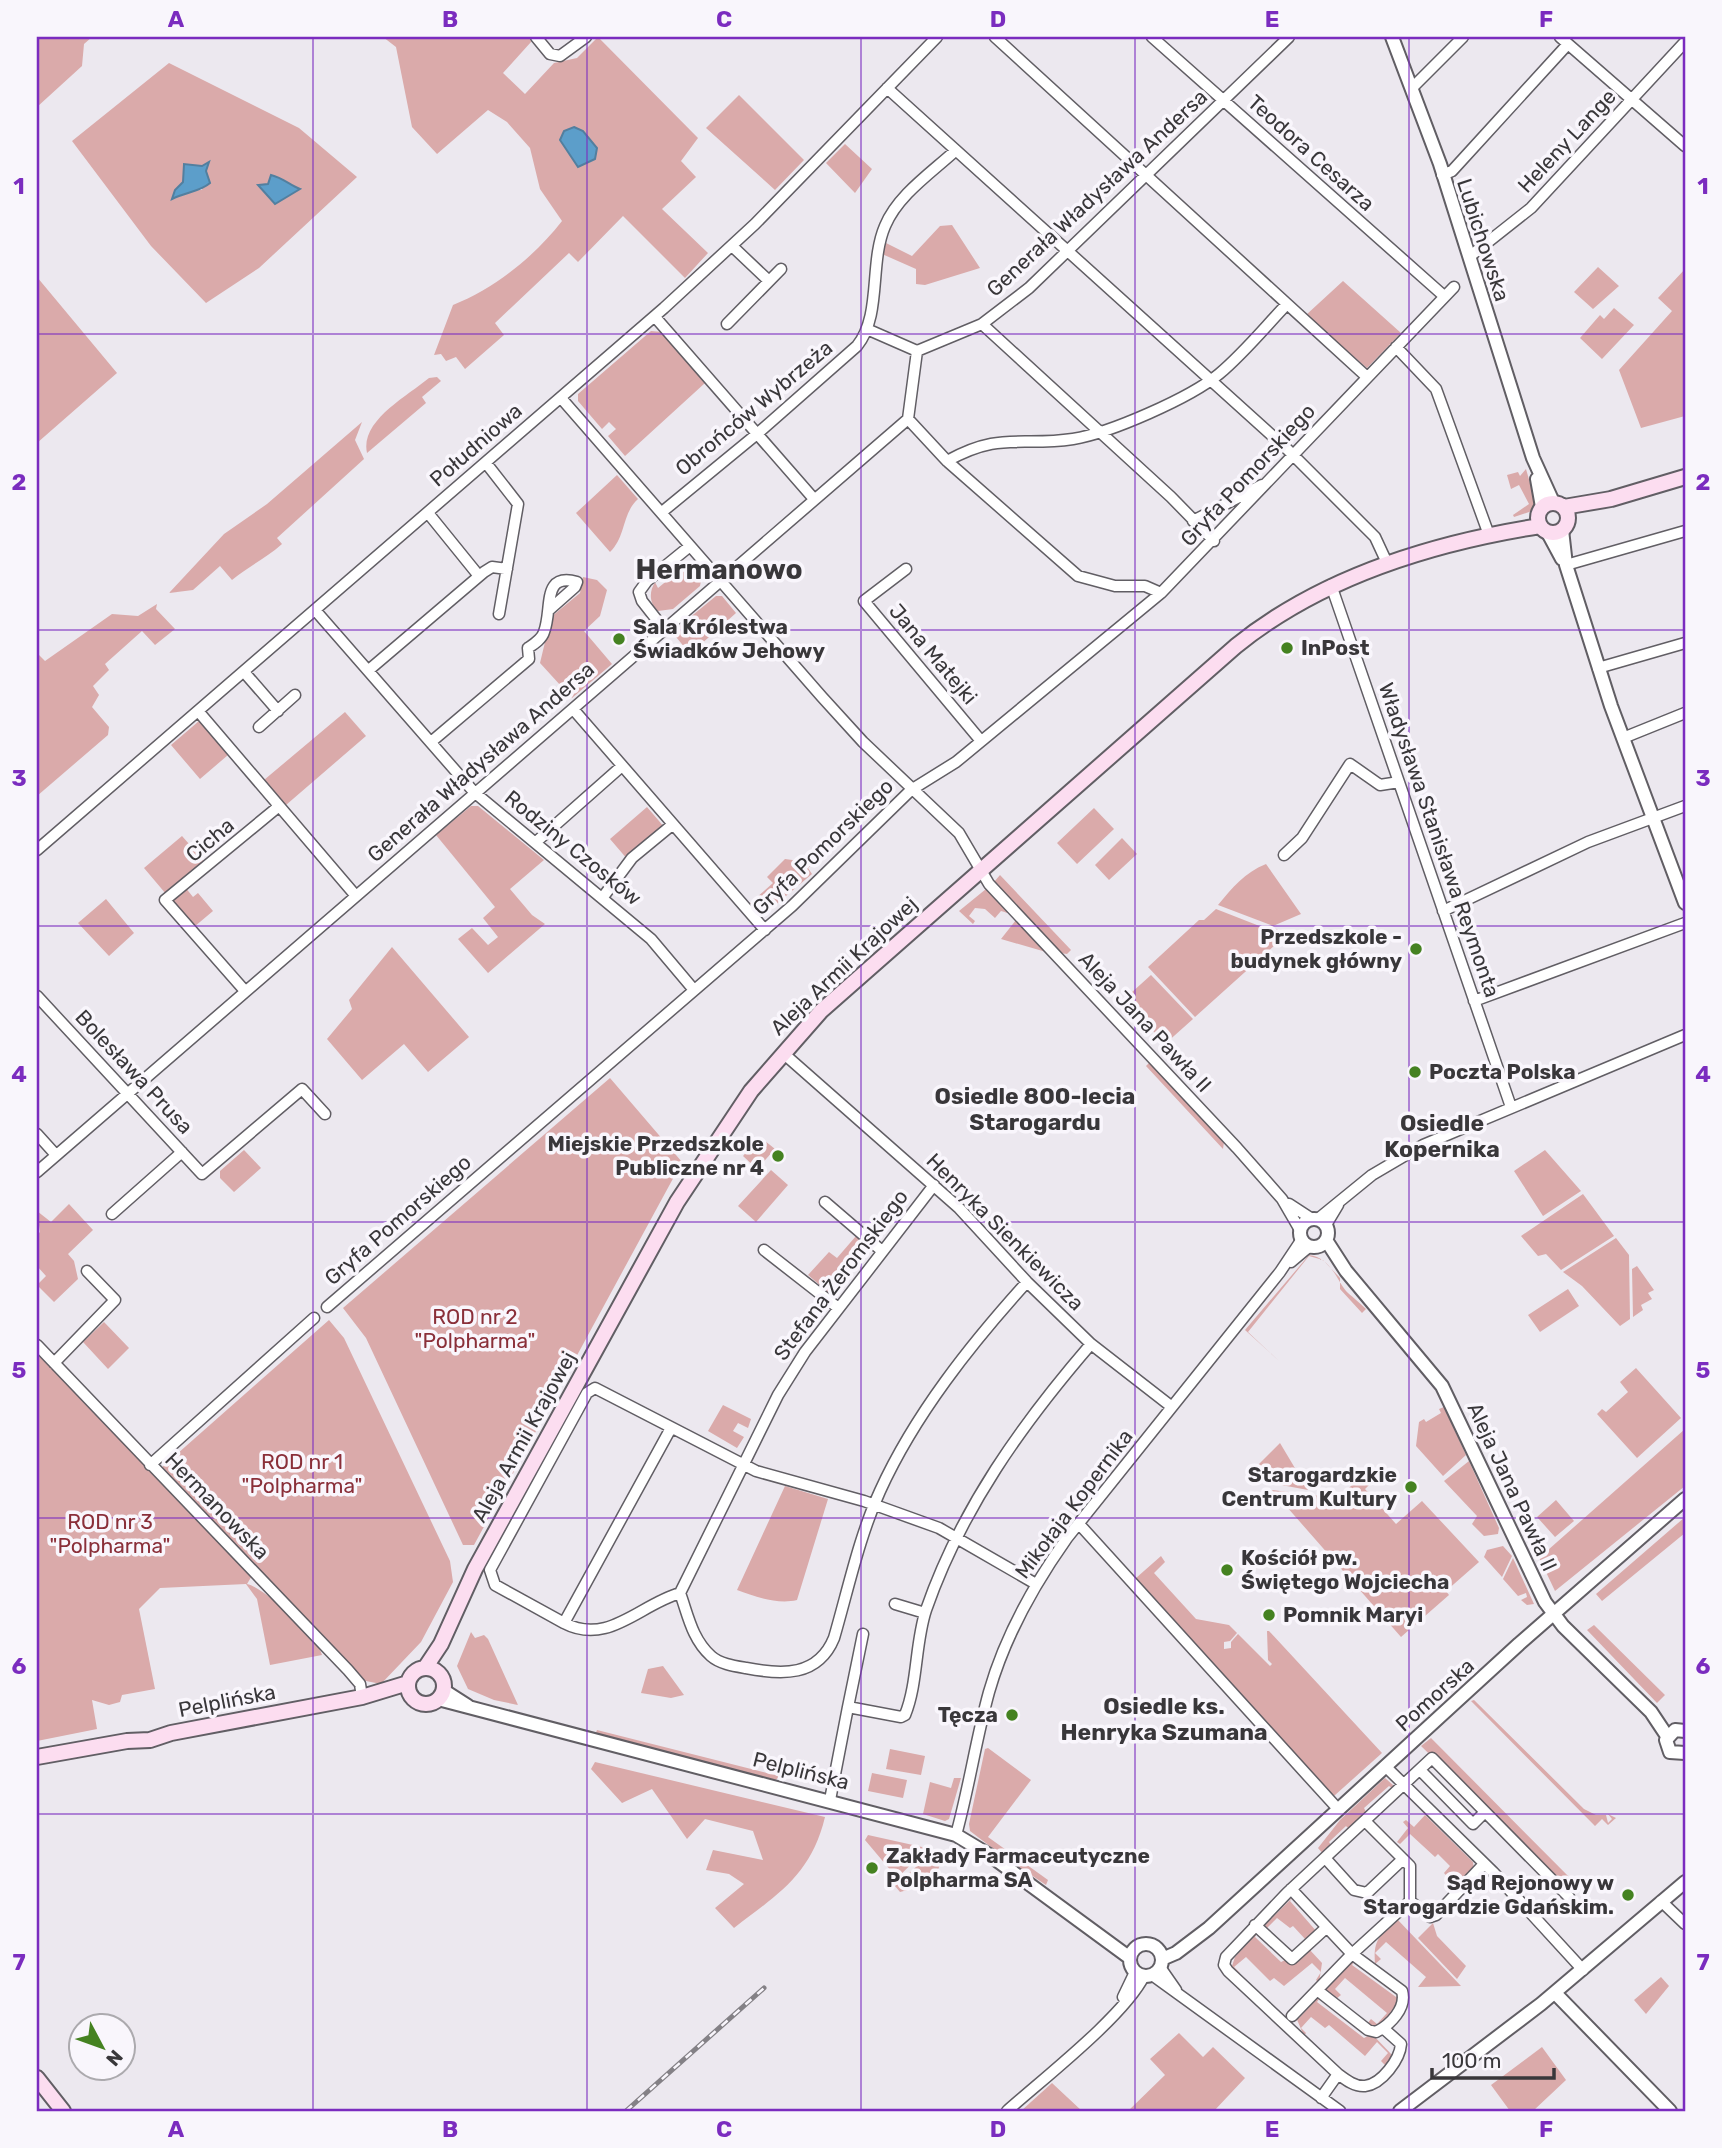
<svg xmlns="http://www.w3.org/2000/svg" width="1722" height="2148" font-family="Rubik,sans-serif">
	<style>
		.green { fill: #daaaaa; fill-rule: evenodd }
		.water { fill: #5c9eca; stroke: #527f9f; stroke-width: 2 }
		.lines { fill: none; stroke-linecap: round; stroke-linejoin: round }
		.minor-casing { stroke: #615e64; stroke-width: 13 }
		.tertiary-casing { stroke: #615e64; stroke-width: 16 }
		.secondary-casing { stroke: #615e64; stroke-width: 18 }
		.minor { stroke: #fff; stroke-width: 10 }
		.tertiary { stroke: #fff; stroke-width: 12 }
		.secondary { stroke: #fcddf0; stroke-width: 14 }
		.rail-casing { stroke: #848186; stroke-width: 5 }
		.rail { stroke: #f9f6fc; stroke-width: 2.5; stroke-dasharray: 8; stroke-linecap: butt }
		.grid { fill: none; stroke: #7b2cbf; stroke-width: 2; stroke-opacity: 0.55 }
		.poi-dot { fill: #458221; stroke: #f9f6fc; stroke-width: 2.5 }
		.labels { text-anchor: middle; stroke-width: 7; stroke-linejoin: round; paint-order: stroke }
		.street-label { font-size: 21px; fill: #39373a; stroke: #f9f6fc }
		.poi-label { font-size: 21px; font-weight: bold; fill: #39373a; stroke: #f9f6fc; text-anchor: start }
		.park-label { font-size: 21px; fill: #8a2f39; stroke: #f9f6fc }
		.neighbourhood-label { font-size: 23px; font-weight: bold; fill: #39373a; stroke: #f9f6fc }
		.district-label { font-size: 28px; font-weight: bold; fill: #39373a; stroke: #f9f6fc }
		.neatline { fill: none; stroke: #7b2cbf; stroke-width: 2.5 }
		.grid-label { font-size: 23px; text-anchor: middle; font-weight: bold; fill: #7b2cbf }
	</style>
	<rect width="100%" height="100%" fill="#ece8ef"/>
	<path class="green" d="M37 37H92L84 44 82 66 37 107Z
		M383 37H530L531 42 503 73 525 94 554 63 577 58 598 37 698 138 681 161 696 177 662 209 708 253 685 278 623 216 578 262 569 253 495 323 504 335 465 369 456 357 446 361 441 354 434 355 453 305C495 288 534 257 562 221L540 189 530 148 507 122 488 110 437 154 412 127 396 47Z
		M169 63 299 128 357 177 259 268 206 303 151 246 72 141ZM207 163 202 190H175L183 182 185 164 202 166Z
		M739 95 804 160 775 190 706 128Z
		M845 144 872 169 855 193 826 163Z
		M952 225 980 268 925 285 916 284V269L882 254 884 242 912 256 940 226Z
		M1598 267 1619 286 1593 309 1574 292Z
		M1685 269V416L1641 428 1619 370 1672 311 1658 298Z
		M37 277 117 373 37 443Z
		M1343 281 1401 333 1367 368 1306 315Z
		M1614 308 1634 325 1602 359 1580 338 1600 315 1604 319Z
		M651 331 662 332 705 383 625 456 608 436 616 429 609 422 602 429 578 401V394Z
		M437 377 441 381 422 397 426 403 367 453C360 421 406 397 429 378Z
		M362 422 355 440 364 459 277 538 282 544C265 559 249 566 232 580L220 566 193 590 169 593 224 534 267 504Z
		M1526 469 1536 504 1532 511 1514 517 1513 515 1529 504 1519 485 1511 489 1507 475 1518 472 1520 476Z
		M617 475 638 499C622 513 626 537 610 552L576 513Z
		M681 559 701 581 700 586 673 609 658 611C649 603 649 592 655 582L658 588 669 579 668 571 670 577 681 568Z
		M583 577 597 580 607 590 600 616 584 631 612 664 572 698 540 663 551 617 580 593Z
		M716 596H722L736 613 690 654 672 632Z
		M157 604 156 609 175 629 155 645 142 631 105 664 109 670 93 686 99 695 92 707 109 727 108 735 37 796V653L45 661 112 614 138 616Z
		M345 712 366 736 286 805 264 780Z
		M199 721 228 755 200 779 171 745Z
		M471 806H478L544 860 510 889 532 915 545 924 488 973 458 939 472 928 488 945 498 937 483 918 495 907 436 835Z
		M647 807 665 828 628 860 610 839Z
		M1094 808 1114 829 1077 864 1057 843Z
		M182 836 205 862 166 894 144 868Z
		M1122 838 1137 854 1109 880 1095 865Z
		M785 859 814 863 808 868 812 874 760 918 748 905 773 883 767 877Z
		M1266 864 1301 914 1273 926 1218 905C1233 887 1244 873 1266 864Z
		M1000 875 1071 950 1067 954 1060 953 994 882Z
		M185 887 193 897 198 893 213 911 194 927 171 899Z
		M986 889 1008 913 1001 911 995 918 985 909 975 908 969 916 975 921 973 924 959 911Z
		M106 899 134 933 109 956 78 923Z
		M1216 909 1262 927 1277 929 1284 937 1195 1017 1148 967 1199 920H1204Z
		M1016 920 1046 952 1001 939Z
		M392 947 469 1037 428 1072 404 1044 362 1080 327 1039 352 1009 349 1000Z
		M1151 975 1193 1019 1165 1044 1131 1007V993Z
		M1150 1062 1224 1142 1223 1149 1146 1066Z
		M610 1078 682 1162 474 1545H463L366 1338 343 1308Z
		M760 1137 775 1149 757 1169 743 1156Z
		M244 1150 261 1168 234 1192 220 1178V1171Z
		M1545 1150 1581 1191 1543 1216 1514 1171Z
		M771 1170 788 1185 756 1222 738 1206Z
		M1583 1194 1614 1236 1561 1270 1546 1254 1538 1256 1521 1236Z
		M69 1204 93 1230 68 1254 74 1261 78 1279 54 1302 37 1285 46 1276 37 1266V1235L40 1232 37 1211 51 1222Z
		M856 1236 867 1247 829 1293 808 1275 829 1252 837 1258Z
		M1616 1238 1629 1255 1630 1319 1620 1326 1582 1286 1563 1272Z
		M1309 1255C1330 1257 1337 1280 1346 1291 1350 1295 1360 1303 1366 1309L1362 1313 1340 1289V1278L1323 1260 1309 1256 1248 1332 1279 1361 1245 1330Z
		M1637 1266 1654 1290 1648 1293 1652 1299 1641 1305 1643 1310 1633 1317 1632 1269Z
		M1568 1289 1579 1306 1540 1332 1528 1315Z
		M329 1320 344 1338 450 1561 453 1582 421 1642 381 1684 361 1680 160 1469Z
		M104 1322 129 1348 108 1369 83 1342Z
		M37 1354 253 1574 247 1584C264 1587 318 1637 322 1655L270 1665 257 1599 246 1584 160 1588 139 1609 155 1689 122 1695 120 1702 109 1705 92 1700 97 1729 37 1741Z
		M1636 1368 1681 1418 1637 1458 1597 1414 1602 1409 1606 1412 1628 1392 1620 1382Z
		M723 1405 751 1419 748 1428 738 1423 733 1431 744 1437 737 1448 708 1431Z
		M1444 1407 1466 1455 1443 1476 1416 1446 1419 1422 1424 1419 1426 1422 1441 1413 1439 1409Z
		M1685 1429V1486L1555 1591 1536 1551 1548 1550Z
		M1280 1443 1308 1490 1276 1484 1262 1468H1255Z
		M1469 1461 1499 1528 1498 1534 1484 1536 1472 1524 1477 1516 1444 1481Z
		M1364 1474 1372 1482 1365 1489 1396 1524 1422 1501 1479 1562 1446 1591 1449 1595 1401 1637 1272 1490 1338 1498Z
		M785 1486 828 1499 797 1600C777 1605 754 1596 737 1590Z
		M1556 1500 1574 1521 1555 1537 1537 1517Z
		M1685 1517V1533L1602 1601 1596 1594Z
		M1503 1546 1512 1556 1502 1577 1484 1557 1487 1550Z
		M1161 1556 1165 1562 1154 1573 1196 1619 1229 1625 1237 1633 1230 1641 1224 1642V1649L1231 1648V1642L1238 1634 1270 1666 1272 1664 1268 1660 1267 1631H1269L1382 1753 1334 1796 1136 1578Z
		M1513 1558 1534 1604 1527 1605 1521 1600 1527 1597 1526 1593 1518 1596 1503 1579Z
		M1594 1625 1665 1695 1657 1703 1587 1630Z
		M471 1632 475 1638 484 1635 488 1639 518 1705 494 1700 468 1689 457 1666Z
		M663 1666 684 1695 671 1698 641 1693 648 1669Z
		M1474 1700 1584 1809 1596 1815H1606L1608 1823 1612 1819 1608 1814 1616 1818 1608 1825 1602 1819 1595 1826 1471 1701Z
		M597 1730 779 1776 776 1780 595 1735Z
		M1431 1738 1578 1886 1571 1892 1421 1746Z
		M988 1748 1031 1780 988 1837 1048 1880 1046 1885 1007 1859 1043 1885H1040L997 1855 995 1850 970 1831 969 1824 985 1749Z
		M890 1749 925 1756 921 1775 886 1769Z
		M595 1762 825 1817C811 1875 778 1894 734 1928L715 1908 744 1884 729 1874 706 1870 713 1850 763 1860 753 1831 705 1819 687 1839 652 1789 622 1803 591 1769Z
		M872 1773 907 1780 903 1798 868 1791Z
		M954 1778H961L949 1819 945 1821 923 1814 930 1782 951 1788Z
		M1385 1778 1393 1785 1392 1788 1389 1786 1364 1808 1367 1814 1350 1830 1346 1826 1329 1842 1331 1845 1324 1855 1318 1848 1340 1820Z
		M1425 1815 1473 1862 1474 1869 1452 1892 1449 1889 1454 1884 1444 1873 1450 1866 1438 1854 1435 1857 1410 1834 1400 1844 1397 1842 1408 1828 1403 1822 1406 1820 1414 1827Z
		M868 1835 922 1847 925 1851 897 1878 865 1840Z
		M927 1857 940 1865 936 1874 937 1882 900 1892 895 1886Z
		M1294 1896 1290 1901 1317 1932 1306 1940 1293 1926 1290 1928 1277 1918 1267 1928 1271 1933 1263 1927Z
		M1397 1919 1461 1986 1418 1987 1426 1977 1386 1942 1375 1953 1381 1959 1375 1964C1373 1939 1380 1936 1397 1919Z
		M1433 1923 1437 1936 1466 1966 1457 1979 1418 1938Z
		M1258 1932 1255 1937 1281 1962 1309 1949 1322 1963 1319 1983 1316 1980 1321 1972 1312 1963 1284 1986 1274 1978 1270 1981 1246 1957 1234 1967 1240 1973 1238 1976 1231 1969 1235 1957Z
		M1351 1959 1354 1962 1352 1965 1396 1997 1399 1994V2007L1377 2029 1367 2024 1371 2019 1377 2024 1387 2013 1345 1978 1335 1989 1341 1995 1336 1999 1324 1989Z
		M1661 1977 1669 1986 1646 2014 1634 2000Z
		M1321 1996 1317 2002 1364 2038 1372 2034 1393 2056 1386 2066 1381 2061 1388 2053 1377 2042 1365 2056 1329 2025 1325 2028 1311 2017 1301 2028 1306 2033 1304 2036 1295 2015 1299 2018 1315 2001 1312 1997Z
		M1179 2033 1203 2057 1213 2047 1245 2078 1214 2111H1128L1165 2075 1150 2059Z
		M1542 2047 1566 2080 1533 2111H1510L1491 2085Z
		M1052 2083 1082 2111H1021Z"/>
	<path class="water" d="M574 127 583 131 597 148 595 159 578 167 560 140 564 131Z
		M209 162 206 171 210 183C200 192 185 192 172 199L175 190 183 182 184 164 202 166Z
		M271 175C283 178 290 185 300 189L275 204 258 185 268 184Z"/>
	<g class="lines">
		<g class="minor-casing">
			<path id="minor" d="M536 37 550 54 560 56 586 37
				M995 37 1367 377
				M1152 37 1444 296
				M1560 37 1685 146
				M887 88 1287 449 1375 537 1388 565
				M1412 88 1463 37
				M1442 175 1452 171 1568 44
				M732 246 769 281
				M1469 257 1531 208 1685 42
				M655 317 814 499
				M727 324 781 269
				M982 324 1171 497 1214 541
				M869 330 917 351
				M1396 347 1436 389 1489 535
				M561 398 822 697 863 742 959 833 989 884 1237 1148 1282 1199 1300 1230
				M908 419 947 461 1078 576 1115 586H1145L1161 593
				M947 461C1001 431 1020 447 1073 439 1110 433 1190 398 1219 374 1244 353 1265 327 1287 304
				M486 463 518 504 499 614
				M662 512 757 434 857 346C882 315 869 263 885 226 898 195 931 173 955 151
				M428 513 479 576
				M1193 521 1262 485
				M1566 565 1685 531
				M906 569 864 601 981 741
				M1331 585 1511 1107
				M315 610 474 792 651 939 694 990
				M664 629 642 601 639 592 647 581 690 546
				M1598 668 1685 643
				M370 669 484 572 492 567 507 569
				M244 672 278 711
				M573 709 765 930
				M198 711 356 896
				M259 727 295 695
				M1623 738 1685 713
				M431 742 529 659 528 648C534 644 542 639 544 632 553 609 541 572 577 582L575 587 549 610
				M536 842 622 766
				M37 850 664 308 755 224 937 37
				M1284 855 1302 838 1350 764 1380 785 1399 782
				M603 897 632 858 672 825
				M1443 911 1588 842 1685 806
				M245 991 165 900 278 807
				M37 996 202 1174 302 1089 325 1114
				M1474 1001 1685 923
				M783 1053 959 1208 1027 1282 1091 1344 1172 1407
				M37 1134 56 1155
				M37 1172 908 419 917 351 982 324 1029 288 1289 37
				M934 1185 805 1352 778 1395 680 1593C688 1615 692 1639 711 1656 720 1664 734 1666 746 1668 782 1675 818 1677 834 1638 848 1590 859 1537 880 1491 915 1414 971 1344 1027 1282
				M825 1202 882 1251
				M1289 1204 1312 1219
				M112 1214 182 1152
				M1318 1219 1372 1175 1423 1145 1685 1035
				M1326 1225 1338 1205
				M764 1250 837 1307
				M1291 1262 1310 1246
				M327 1307 792 906 911 790 956 762 1161 593 1454 287
				M37 1345 348 1670 360 1684 362 1697
				M54 1363 115 1300 87 1271
				M671 1428 564 1623C608 1646 639 1605 680 1593
				M150 1465 314 1318
				M1079 1524 1338 1809
				M895 1604 925 1613
				M564 1623 495 1585 490 1570 587 1393 595 1388 756 1471 864 1501 939 1528 1036 1584
				M848 1707 863 1634
				M1385 1766 1493 1872 1583 1970
				M1420 1770 1473 1824 1485 1812
				M830 1800 848 1707 901 1717 905 1715C918 1683 915 1643 926 1610 961 1509 1022 1424 1091 1344
				M1366 1822 1410 1866V1901L1430 1917 1436 1915 1484 1864
				M956 1835C969 1788 976 1739 989 1692 1005 1636 1033 1586 1067 1538L1280 1272 1302 1239
				M1326 1859 1354 1890 1367 1893 1403 1859
				M1291 1889 1352 1954 1292 2016
				M1661 1901 1685 1924
				M1255 1925 1292 1959 1326 1928
				M1160 1967 1176 1990
				M1152 1975 1340 2111
				M1317 1990 1368 2030 1376 2032C1390 2025 1407 2008 1402 1991L1352 1954 1410 1901
				M1123 1997 1135 1972
				M1338 2074C1346 2080 1355 2087 1365 2086 1382 2084 1400 2059 1401 2044L1383 2028
				M1321 2098 1338 2074 1228 1971 1224 1965 1226 1957 1287 1893 1432 1758 1569 1897
				M1007 2111C1044 2078 1124 2016 1144 1976"/>
		</g>
		<g class="tertiary-casing">
			<path id="tertiary" d="M1392 37 1440 164 1533 458 1553 502
				M1537 479 1542 507
				M1562 530 1566 565 1611 706 1685 903
				M1548 533 1562 559
				M1300 1233a14 14 0 1 1 28 0a14 14 0 1 1-28 0Z
				M1326 1240 1346 1271 1442 1386 1545 1602 1563 1626 1651 1712 1667 1736
				M443 1690 468 1706
				M438 1699 956 1835 991 1856 1130 1958
				M1685 1731 1675 1730 1666 1740 1670 1752 1685 1753
				M1130 1960a16 16 0 1 1 32 0a16 16 0 1 1-32 0Z
				M1162 1959 1176 1953 1209 1928 1519 1644 1685 1499
				M1555 1993 1670 2111
				M1400 2111 1541 2004 1685 1882"/>
		</g>
		<g class="secondary-casing">
			<path id="secondary" d="M1538 518a15 15 0 1 1 30 0a15 15 0 1 1-30 0Z
				M1564 507 1611 499 1685 477
				M425 1668 441 1644 475 1569 677 1202 751 1091 821 1011 1236 646C1321 577 1432 543 1540 526
				M408 1686a18 18 0 1 1 36 0a18 18 0 1 1-36 0Z
				M37 1757 127 1741 150 1740 171 1733 362 1697 408 1683
				M37 2078 63 2111"/>
		</g>
		<use href="#minor" class="minor"/>
		<use href="#tertiary" class="tertiary"/>
		<use href="#secondary" class="secondary"/>
		<g class="rail-casing">
			<path id="rail" d="M626 2111 764 1988"/>
		</g>
		<use href="#rail" class="rail"/>
	</g>
	<path class="grid" d="M313 37V2111M587 37V2111M861 37V2111M1135 37V2111M1409 37V2111M37 334H1685M37 630H1685M37 926H1685M37 1222H1685M37 1518H1685M37 1814H1685"/>
	<g class="poi-dot">
		<circle cx="619" cy="639" r="7"/>
		<circle cx="1287" cy="648" r="7"/>
		<circle cx="1416" cy="949" r="7"/>
		<circle cx="1415" cy="1072" r="7"/>
		<circle cx="778" cy="1156" r="7"/>
		<circle cx="1411" cy="1487" r="7"/>
		<circle cx="1227" cy="1570" r="7"/>
		<circle cx="1269" cy="1615" r="7"/>
		<circle cx="1012" cy="1715" r="7"/>
		<circle cx="872" cy="1868" r="7"/>
		<circle cx="1628" cy="1895" r="7"/>
	</g>
	<g class="labels">
		<g class="street-label">
			<text transform="translate(1567 141) rotate(-47)" y="7">Heleny Lange</text>
			<text transform="translate(1311 153) rotate(42)" y="7">Teodora Cesarza</text>
			<text transform="translate(1097 193) rotate(-43)" y="7">Generała Władysława Andersa</text>
			<text transform="translate(1483 240) rotate(72)" y="7">Lubichowska</text>
			<text transform="translate(754 408) rotate(-40)" y="7">Obrońców Wybrzeża</text>
			<text transform="translate(476 445) rotate(-41)" y="7">Południowa</text>
			<text transform="translate(1248 475) rotate(-47)" y="7">Gryfa Pomorskiego</text>
			<text transform="translate(933 654) rotate(50)" y="7">Jana Matejki</text>
			<text transform="translate(481 762) rotate(-41)" y="7">Generała Władysława Andersa</text>
			<text transform="translate(210 840) rotate(-40)" y="7">Cicha</text>
			<text transform="translate(1439 840) rotate(71)" y="7">Władysława Stanisława Reymonta</text>
			<text transform="translate(823 847) rotate(-44)" y="7">Gryfa Pomorskiego</text>
			<text transform="translate(573 848) rotate(39)" y="7">Rodziny Czosków</text>
			<text transform="translate(844 966) rotate(-43)" y="7">Aleja Armii Krajowej</text>
			<text transform="translate(1145 1022) rotate(47)" y="7">Aleja Jana Pawła II</text>
			<text transform="translate(134 1072) rotate(47)" y="7">Bolesława Prusa</text>
			<text transform="translate(398 1220) rotate(-41)" y="7">Gryfa Pomorskiego</text>
			<text transform="translate(1005 1232) rotate(45)" y="7">Henryka Sienkiewicza</text>
			<text transform="translate(841 1275) rotate(-53)" y="7">Stefana Żeromskiego</text>
			<text transform="translate(524 1437) rotate(-61)" y="7">Aleja Armii Krajowej</text>
			<text transform="translate(1512 1487) rotate(65)" y="7">Aleja Jana Pawła II</text>
			<text transform="translate(1074 1504) rotate(-53)" y="7">Mikołaja Kopernika</text>
			<text transform="translate(217 1506) rotate(46)" y="7">Hermanowska</text>
			<text transform="translate(1435 1695) rotate(-42)" y="7">Pomorska</text>
			<text transform="translate(227 1701) rotate(-11)" y="7">Pelplińska</text>
			<text transform="translate(801 1771) rotate(14)" y="7">Pelplińska</text>
		</g>
		<g class="poi-label">
			<text x="633" y="634">Sala Królestwa<tspan x="633" dy="24">Świadków Jehowy</tspan></text>
			<text x="1301" y="655">InPost</text>
			<text x="1402" y="944" text-anchor="end">Przedszkole -<tspan x="1402" dy="24">budynek główny</tspan></text>
			<text x="1429" y="1079">Poczta Polska</text>
			<text x="764" y="1151" text-anchor="end">Miejskie Przedszkole<tspan x="764" dy="24">Publiczne nr 4</tspan></text>
			<text x="1397" y="1482" text-anchor="end">Starogardzkie<tspan x="1397" dy="24">Centrum Kultury</tspan></text>
			<text x="1241" y="1565">Kościół pw.<tspan x="1241" dy="24">Świętego Wojciecha</tspan></text>
			<text x="1283" y="1622">Pomnik Maryi</text>
			<text x="998" y="1722" text-anchor="end">Tęcza</text>
			<text x="886" y="1863">Zakłady Farmaceutyczne<tspan x="886" dy="24">Polpharma SA</tspan></text>
			<text x="1614" y="1890" text-anchor="end">Sąd Rejonowy w<tspan x="1614" dy="24">Starogardzie Gdańskim.</tspan></text>
		</g>
		<g class="park-label">
			<text x="475" y="1324">ROD nr 2<tspan x="475" dy="24">"Polpharma"</tspan></text>
			<text x="302" y="1469">ROD nr 1<tspan x="302" dy="24">"Polpharma"</tspan></text>
			<text x="110" y="1529">ROD nr 3<tspan x="110" dy="24">"Polpharma"</tspan></text>
		</g>
		<g class="neighbourhood-label">
			<text x="1035" y="1104">Osiedle 800-lecia<tspan x="1035" dy="26">Starogardu</tspan></text>
			<text x="1442" y="1131">Osiedle<tspan x="1442" dy="26">Kopernika</tspan></text>
			<text x="1164" y="1714">Osiedle ks.<tspan x="1164" dy="26">Henryka Szumana</tspan></text>
		</g>
		<g class="district-label">
			<text x="719" y="579">Hermanowo</text>
		</g>
	</g>
	<rect width="1722" height="2148" fill="none" stroke="#f9f6fc" stroke-width="77"/>
	<g transform="translate(102 2047) rotate(131)"><circle r="33" fill="#f9f6fc" stroke="#acaaae" stroke-width="2"/>
	<path d="M0-5L12 26L0 18L-12 26Z" fill="#458221"/>
	<text y="-10" font-size="19" font-weight="bold" text-anchor="middle" fill="#39373a">N</text>
	</g>
	<path d="M1432 2068v10h122v-10" fill="none" stroke="#39373a" stroke-width="3.5"/>
	<text x="1442" y="2068" font-size="21" fill="#39373a" stroke="#f9f6fc" stroke-width="5" paint-order="stroke">100 m</text>
	<rect x="38" y="38" width="1646" height="2072" class="neatline"/>
	<g class="grid-label">
		<text x="176" y="27">A</text>
		<text x="450" y="27">B</text>
		<text x="724" y="27">C</text>
		<text x="998" y="27">D</text>
		<text x="1272" y="27">E</text>
		<text x="1546" y="27">F</text>
		<text x="19" y="194">1</text>
		<text x="1703" y="194">1</text>
		<text x="19" y="490">2</text>
		<text x="1703" y="490">2</text>
		<text x="19" y="786">3</text>
		<text x="1703" y="786">3</text>
		<text x="19" y="1082">4</text>
		<text x="1703" y="1082">4</text>
		<text x="19" y="1378">5</text>
		<text x="1703" y="1378">5</text>
		<text x="19" y="1674">6</text>
		<text x="1703" y="1674">6</text>
		<text x="19" y="1970">7</text>
		<text x="1703" y="1970">7</text>
		<text x="176" y="2137">A</text>
		<text x="450" y="2137">B</text>
		<text x="724" y="2137">C</text>
		<text x="998" y="2137">D</text>
		<text x="1272" y="2137">E</text>
		<text x="1546" y="2137">F</text>
	</g>
</svg>
